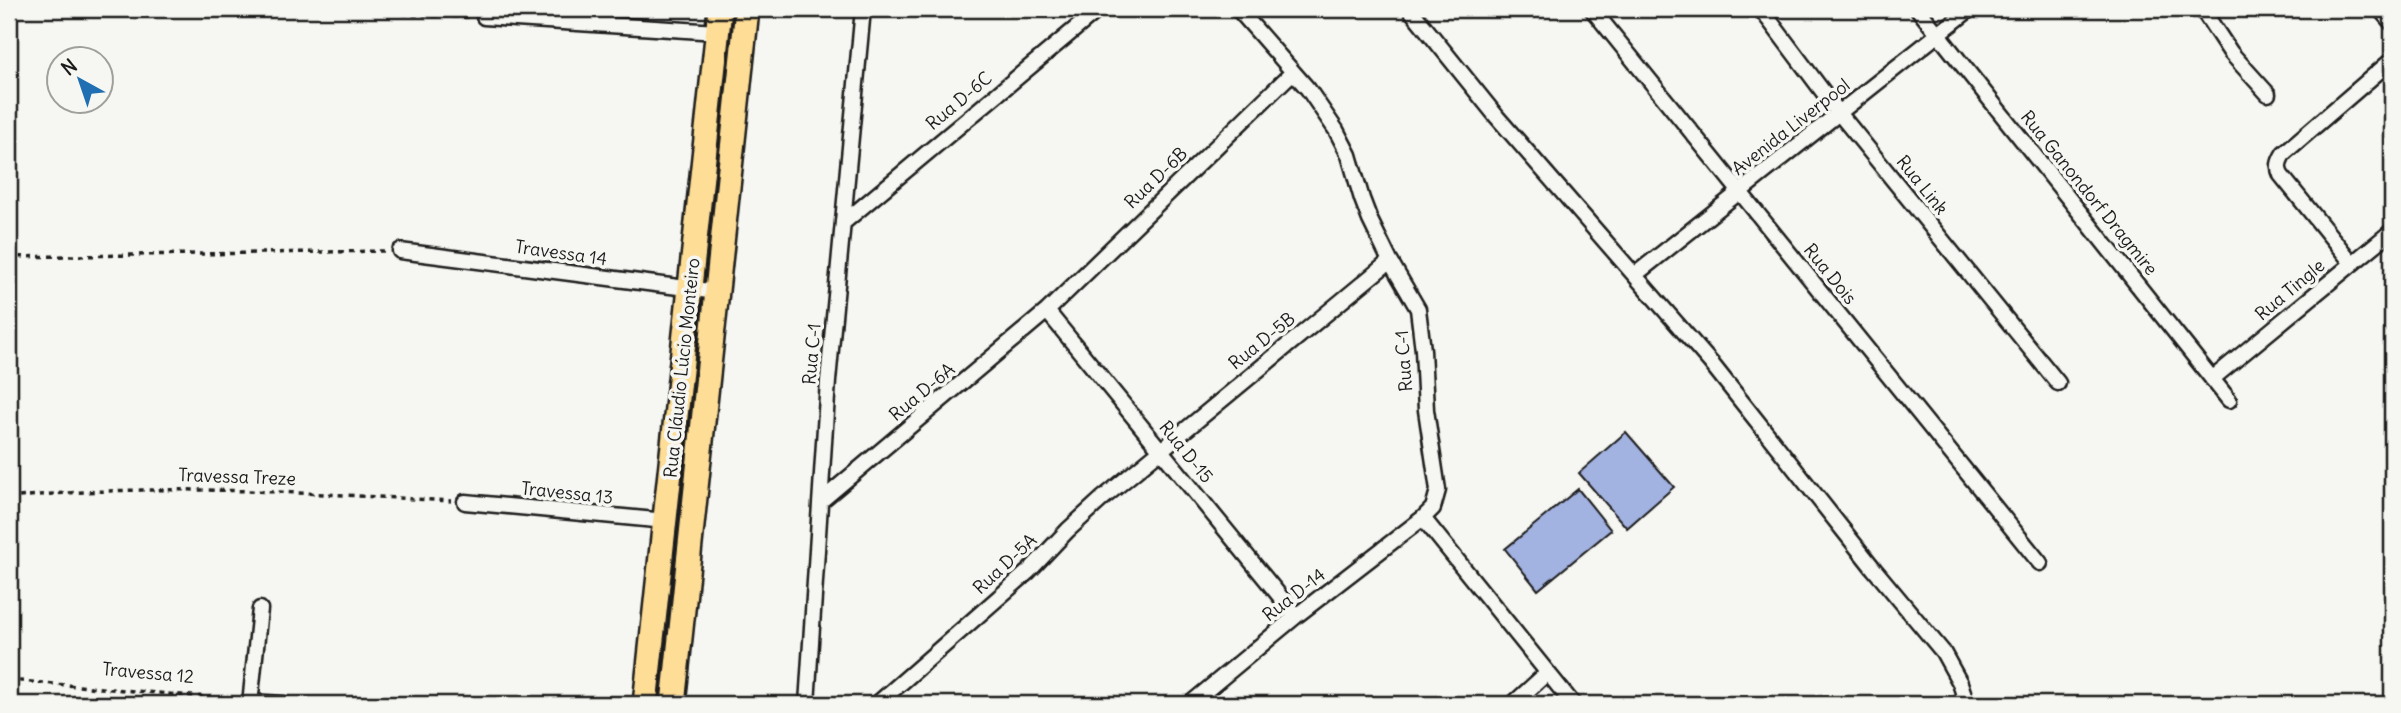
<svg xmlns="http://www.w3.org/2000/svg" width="2401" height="713" font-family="Delius,sans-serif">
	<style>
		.building { fill: #a2b2e1; stroke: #1c1c1c; stroke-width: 2 }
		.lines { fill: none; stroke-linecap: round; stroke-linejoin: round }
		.street-casing { stroke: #1c1c1c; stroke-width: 19 }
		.primary-casing { stroke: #1c1c1c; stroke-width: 28 }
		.path { stroke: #1c1c1c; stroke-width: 3.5; stroke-dasharray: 5 5; stroke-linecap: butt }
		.street { stroke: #f6f6f2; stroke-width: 14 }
		.primary { stroke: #fedd96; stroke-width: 23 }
		.labels { text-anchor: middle; stroke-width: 7; stroke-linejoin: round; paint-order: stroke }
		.street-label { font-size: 18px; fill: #1c1c1c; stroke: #f6f6f2 }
	</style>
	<rect width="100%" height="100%" fill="#f6f6f2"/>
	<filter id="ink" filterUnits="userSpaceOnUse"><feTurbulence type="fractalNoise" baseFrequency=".0143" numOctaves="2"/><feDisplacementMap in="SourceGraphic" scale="14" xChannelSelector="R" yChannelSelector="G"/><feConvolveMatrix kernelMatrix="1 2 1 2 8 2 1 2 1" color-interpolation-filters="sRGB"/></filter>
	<g filter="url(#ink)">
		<path class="building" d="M1626 432 1674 487 1627 528 1579 473Z
			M1578 489 1611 530 1538 590 1505 549Z"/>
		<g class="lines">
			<g class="street-casing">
				<path id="street" d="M1238 9 1308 89 1336 130 1349 155 1362 199 1370 220 1390 261 1418 309 1423 350 1426 410 1438 490 1433 508 1423 518 1573 704
					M1410 9 1497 117 1711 363 1874 569 1943 652 1960 683 1967 704
					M1592 9 2040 563
					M1761 9 1839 113 2058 383
					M1918 9 2229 400
					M2202 9 2231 53 2268 94
					M2380 9 2392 23
					M484 17 717 32
					M843 223 1099 9
					M400 251 717 292
					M2352 263 2281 175C2277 167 2279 161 2284 153L2392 60
					M1636 274 1970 9
					M1047 311 1296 616
					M2212 379 2392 231
					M821 501 1047 311 1293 72
					M465 502 666 521
					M250 702 284 704
					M250 704 260 609
					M807 704 828 381 863 9
					M877 704 1029 571 1068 530 1103 498 1390 261
					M1190 704 1296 616 1423 518
					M1513 704 1547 673"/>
			</g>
			<g class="primary-casing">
				<path id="primary" d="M645 704 720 9
					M673 704 747 9"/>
			</g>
			<path class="path" d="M363 9 413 15 469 17
				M9 257 385 251
				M9 498C156 482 303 493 451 501
				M9 680 237 700"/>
			<use href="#street" class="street"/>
			<use href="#primary" class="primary"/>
		</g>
	</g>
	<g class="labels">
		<g class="street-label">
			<text transform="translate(959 101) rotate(-40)" y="6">Rua D-6C</text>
			<text transform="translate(1791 127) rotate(-38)" y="6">Avenida Liverpool</text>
			<text transform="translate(1156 178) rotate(-44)" y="6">Rua D-6B</text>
			<text transform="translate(1922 185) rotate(51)" y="6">Rua Link</text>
			<text transform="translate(2089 193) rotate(51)" y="6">Rua Ganondorf Dragmire</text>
			<text transform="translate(561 253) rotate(8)" y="6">Travessa 14</text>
			<text transform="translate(1830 274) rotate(51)" y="6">Rua Dois</text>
			<text transform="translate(2290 290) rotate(-40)" y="6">Rua Tingle</text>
			<text transform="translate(1262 341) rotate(-39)" y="6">Rua D-5B</text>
			<text transform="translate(812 354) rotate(-85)" y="6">Rua C-1</text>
			<text transform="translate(1404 361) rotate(-94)" y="6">Rua C-1</text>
			<text transform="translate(682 368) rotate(-84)" y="6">Rua Cláudio Lúcio Monteiro</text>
			<text transform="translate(922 392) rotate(-40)" y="6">Rua D-6A</text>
			<text transform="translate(1186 452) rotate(51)" y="6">Rua D-15</text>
			<text transform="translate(237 477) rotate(2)" y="6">Travessa Treze</text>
			<text transform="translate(567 493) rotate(6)" y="6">Travessa 13</text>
			<text transform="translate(1005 564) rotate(-43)" y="6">Rua D-5A</text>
			<text transform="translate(1294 595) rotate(-38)" y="6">Rua D-14</text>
			<text transform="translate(148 673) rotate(5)" y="6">Travessa 12</text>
		</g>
	</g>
	<rect width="2401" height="713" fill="none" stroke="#f6f6f2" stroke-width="35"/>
	<rect x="18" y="18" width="2366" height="678" fill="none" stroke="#1c1c1c" stroke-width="2.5" filter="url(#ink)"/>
	<g transform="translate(80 80) rotate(320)"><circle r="33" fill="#f6f6f2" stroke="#9f9f9c" stroke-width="2"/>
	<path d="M0-5L12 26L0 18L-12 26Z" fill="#1f6fb2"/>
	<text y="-10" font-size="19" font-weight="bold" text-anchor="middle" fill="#1c1c1c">N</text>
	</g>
</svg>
